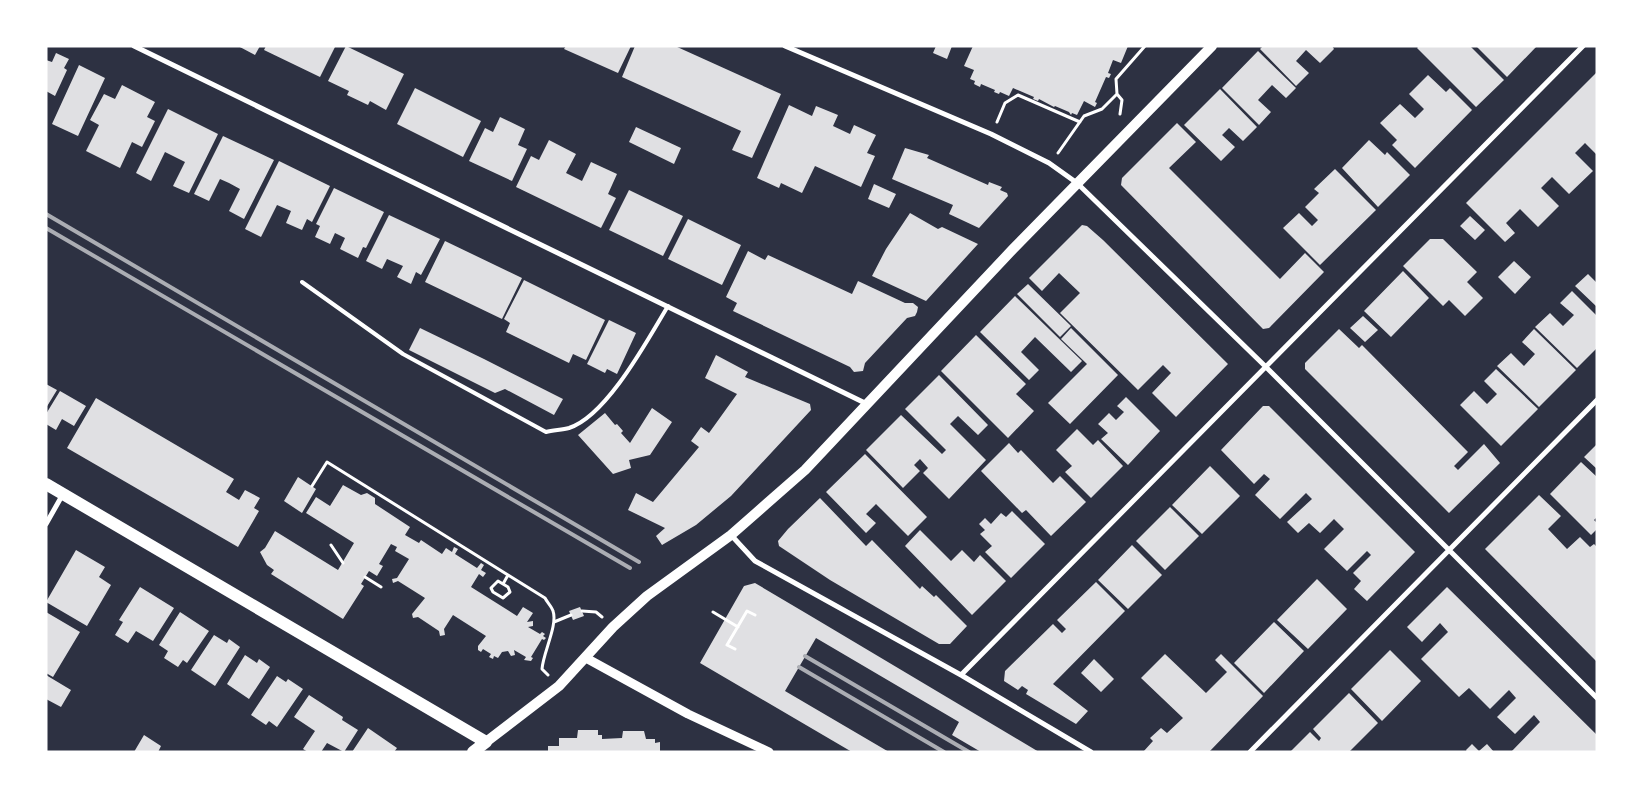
<svg xmlns="http://www.w3.org/2000/svg" width="1643" height="798" font-family="Georgia,serif">
	<style>
		.building { fill: #e0e0e3 }
		.lines { fill: none; stroke-linecap: round; stroke-linejoin: round }
		.path { stroke: #fff; stroke-width: 3 }
		.service { stroke: #fff; stroke-width: 4 }
		.minor { stroke: #fff; stroke-width: 5 }
		.tertiary { stroke: #fff; stroke-width: 9 }
		.secondary { stroke: #fff; stroke-width: 10 }
		.primary { stroke: #fff; stroke-width: 12 }
		.rail { stroke: #abadb3; stroke-width: 4 }
	</style>
	<rect width="100%" height="100%" fill="#2d3142"/>
	<path class="building" d="M238 46H260L255 55Z
		M266 46H333L335 47 320 77 264 50Z
		M346 46 404 74 386 110 370 101 368 105 347 95 349 91 328 81Z
		M566 46H631L618 73 564 49Z
		M635 46H675L781 94 752 158 732 150 741 131 622 77Z
		M936 46H952L947 59 933 53Z
		M973 46H1128L1121 63 1113 60 1108 73 1111 74 1109 78 1106 77 1095 102 1097 103 1095 107 1084 101 1077 115 1072 113 1071 115 1069 112 1055 106 1054 107 1039 99 1038 101 1033 99 1034 97 1013 88 1009 96 1000 92 999 94 994 92 995 90 981 84 980 87 974 84 975 81 970 79 974 70 964 66Z
		M1263 46H1332L1334 49 1320 63 1306 50 1296 61 1309 73 1296 86 1260 49Z
		M1419 46H1470L1504 80 1476 107 1417 48Z
		M1476 46H1537L1507 77Z
		M1258 51 1296 88 1286 98 1272 85 1258 100 1271 112 1259 125 1222 88Z
		M56 53 69 59 64 68 67 70 55 96 46 91V60L52 62Z
		M79 65 105 78 78 136 52 124Z
		M1597 72V155L1585 143 1575 153 1593 171 1569 194 1552 177 1541 188 1559 206 1538 227 1520 209 1506 223 1515 233 1505 242 1466 203Z
		M1428 75 1446 92 1450 88 1472 110 1415 168 1392 145 1397 140 1380 123 1400 104 1415 118 1424 109 1409 94Z
		M122 85 155 102 147 117 155 121 142 147 132 142 120 168 86 151 99 125 90 120 104 94 115 99Z
		M415 88 481 121 463 157 397 124Z
		M1220 89 1257 127 1243 141 1229 128 1222 135 1235 147 1221 161 1184 125Z
		M789 105 812 116 816 106 838 115 833 126 850 134 854 125 876 135 867 153 875 156 861 187 815 166 802 193 781 183 779 188 757 178Z
		M168 109 218 134 189 193 173 186 185 162 165 152 151 181 136 173Z
		M500 117 525 129 518 145 527 149 512 181 469 161 485 128 493 132Z
		M1177 123 1196 142 1169 168 1280 279 1305 253 1324 272 1269 328 1263 329 1121 185 1122 178Z
		M636 127 681 148 674 164 629 142Z
		M223 136 274 160 244 219 229 211 240 189 229 183 220 179 209 201 194 194Z
		M549 140 576 154 566 173 582 181 591 162 617 174 608 194 616 198 601 228 516 187 531 156 539 160Z
		M1369 140 1385 155 1387 152 1410 175 1378 207 1342 168Z
		M905 148 929 155 927 158 988 185 989 182 1002 187 1000 190 1007 193 1008 196 979 228 949 214 953 205 892 179Z
		M279 161 330 186 312 222 307 219 302 230 286 223 291 211 277 205 261 237 245 229Z
		M1335 169 1376 210 1320 265 1283 228 1299 213 1312 226 1318 220 1305 207 1319 193 1314 189Z
		M874 184 896 194 889 208 868 199Z
		M334 188 384 212 366 248 363 247 358 258 340 249 345 238 335 233 330 244 315 237 320 226 316 224Z
		M629 190 683 216 663 256 609 230Z
		M910 213 938 229 942 227 978 244 926 301 872 276 886 249Z
		M389 215 440 239 421 275 416 272 411 284 397 277 403 266 387 259 382 269 366 261Z
		M1470 216 1485 230 1475 240 1460 226Z
		M688 219 741 245 722 285 668 259Z
		M1082 225 1087 226 1103 240 1228 364 1176 417 1152 393 1171 373 1163 365 1138 390 1060 313 1080 293 1059 273 1042 291 1029 278Z
		M1430 239H1443L1477 272 1467 282 1483 298 1465 316 1449 300 1443 306 1403 266Z
		M445 241 522 278 502 319 425 282Z
		M748 251 765 260 768 255 852 294 858 281 905 303H913L918 307 917 312 915 316 907 318 865 363 863 371 854 372 850 367 733 311 737 303 726 297Z
		M1514 261 1531 277 1515 294 1498 277Z
		M1403 271 1429 298 1391 337 1364 311Z
		M1588 274 1597 283V307L1575 286Z
		M524 280 605 320 586 360 573 354 569 363 506 332 510 323 504 319Z
		M1028 284 1071 326 1060 337 1017 294Z
		M1572 291 1597 316V348L1577 368 1535 327 1550 313 1563 326 1574 315 1560 303Z
		M1015 296 1082 361 1071 372 1035 337 1021 352 1039 370 1029 380 980 332Z
		M1363 316 1378 330 1365 342 1350 328Z
		M609 320 636 333 617 374 607 369 605 373 587 364Z
		M420 328 484 359 563 399 554 415 505 389 495 393 409 350Z
		M1071 328 1118 375 1070 424 1048 403 1087 364 1061 339Z
		M1339 329 1359 348 1362 345 1468 452 1454 466 1458 470 1484 444 1500 463 1449 513 1305 369V363Z
		M1534 329 1576 370 1539 407 1497 366 1511 353 1524 366 1535 354 1522 342Z
		M976 335 1026 384 1016 394 1034 411 1008 438 941 371Z
		M716 355 748 372 745 377 810 404 811 410 731 496 696 525 662 545 656 536 665 528 628 510 636 493 653 502 699 447 691 441 701 427 709 433 737 394 705 378Z
		M1496 369 1538 409 1501 446 1460 405 1474 391 1487 404 1497 394 1484 381Z
		M939 375 988 425 978 435 958 416 950 424 986 460 949 499 923 473 928 468 920 459 914 465 920 471 903 488 866 450 901 415 942 454 946 450 905 409Z
		M46 384 57 390 46 408Z
		M60 391 86 406 74 426 62 419 56 430 46 424V414Z
		M1126 397 1160 431 1128 465 1101 439 1108 433 1098 424 1109 413 1116 420 1124 412 1117 406Z
		M96 398 234 479 226 492 239 500 245 490 260 498 254 508 259 511 238 547 67 448Z
		M1263 406H1269L1415 552 1367 601 1354 589 1361 581 1353 573 1371 555 1367 551 1347 571 1324 549 1344 529 1334 519 1320 533 1309 523 1298 533 1287 522 1312 499 1306 493 1280 519 1255 495 1270 479 1264 474 1254 484 1221 450Z
		M652 408 672 422 650 455 629 460 631 468 613 474 578 435 605 413 615 425 617 424 623 431 621 433 630 443Z
		M1077 429 1093 445 1098 440 1123 466 1091 498 1065 472 1072 466 1056 450Z
		M1009 443 1018 453 1021 450 1053 483 1060 476 1086 502 1051 536 1026 510 1022 513 981 471Z
		M1597 444V469L1584 457Z
		M865 454 927 517 908 536 876 504 866 514 876 523 866 533 826 492Z
		M1581 462 1597 477V517L1594 520 1597 523V529L1591 535 1550 494Z
		M1210 466 1240 496 1202 534 1172 505Z
		M298 477 316 489 302 513 284 501Z
		M343 485 361 495 367 493 375 498V504L410 527 405 535 419 543 421 540 442 554 446 548 452 552 454 547 458 549 455 554 477 568 481 563 484 565 481 570 486 573 483 577 479 574 471 587 517 616 523 607 533 613 527 622 533 621V626L528 627 540 634 542 632 545 634 543 636 546 638 544 640 542 639 531 657 533 658 531 661 524 660 526 657 514 650 515 655 511 656 508 651 502 652 498 658 494 656 493 659 489 657 491 654 483 649 481 652 478 650V646L486 636 453 615 444 629 445 635 440 636 439 631 418 617 413 618 412 614 425 598 398 581 393 583 392 579 397 578 409 559 395 551 397 547 391 544 379 564 383 566 377 576 369 571 361 584 364 586 343 619 271 574 274 570 267 565 260 552 265 548 275 531 338 570 354 543 306 513 316 497 330 506Z
		M1539 495 1561 516 1548 529 1567 549 1580 537 1590 547 1594 544 1597 547V662L1485 549Z
		M820 498 866 546 872 540 920 589 922 586 934 597 936 595 967 626 950 644H939L830 580 779 546 778 541 788 529Z
		M1170 507 1199 536 1165 570 1136 541Z
		M1012 511 1045 544 1011 578 985 552 992 546 980 534 985 530 979 524 985 518 991 524 1001 513 1006 517Z
		M920 530 951 561 962 550 974 562 980 555 1006 581 972 615 905 546Z
		M1132 545 1162 575 1128 609 1098 580Z
		M76 550 105 567 99 577 111 585 87 626 46 602Z
		M1317 579 1347 609 1308 649 1277 620Z
		M1096 582 1125 611 1053 684 1088 711 1076 724 1026 694 1028 690 1022 686 1018 690 1004 681 1005 671 1053 624 1062 633 1066 629 1057 620Z
		M755 583 809 615 1039 752H981L952 735 959 722 816 638 785 691 889 752H852L700 663 744 586Z
		M140 587 174 608 153 641 136 631 128 643 115 635 123 622 119 620Z
		M1447 587 1597 735V752H1511L1540 722 1534 715 1515 734 1497 717 1516 698 1509 690 1490 709 1469 688 1459 697 1421 659 1448 632 1440 623 1422 642 1407 627Z
		M580 607 584 616 573 620 569 611Z
		M46 612 80 632 53 677 46 673Z
		M180 612 209 631 187 663 183 660 178 667 164 658 168 651 159 645Z
		M1274 622 1304 651 1264 693 1234 663Z
		M214 635 227 643 229 639 240 647 215 686 191 670Z
		M1390 650 1421 681 1382 721 1351 689Z
		M1165 654 1206 693 1227 672 1215 660 1221 654 1263 696 1209 752H1143L1153 741 1150 738 1161 728 1167 733 1183 718 1141 678Z
		M245 655 257 663 259 659 270 667 249 699 227 684Z
		M1094 659 1114 679 1101 692 1081 673Z
		M46 675 71 690 61 707 46 699Z
		M277 676 286 682 288 679 303 689 277 727 269 721 266 725 251 715Z
		M1349 693 1378 723 1349 752H1290L1310 732 1319 741 1321 738 1313 729Z
		M309 695 343 717 342 720 358 730 344 752 327 743 321 752H308L303 749 315 731 294 717Z
		M368 728 397 748 394 752H352Z
		M578 730H598V735H602V739L622 738 623 731H644L646 739H655V743L660 742V752H548V746H559V738H577Z
		M144 735 161 746 158 752H134Z
		M1472 744 1479 751 1487 744 1494 752H1467L1466 750Z"/>
	<g class="lines">
		<path class="path" d="M1117 94 1122 100 1120 114
			M997 122 1005 103 1018 95 1080 122
			M1058 153 1084 116 1102 109 1117 94 1116 79 1145 46
			M312 486 327 462 545 598C547 602 552 607 553 611 558 625 543 653 542 669L548 675
			M331 545 343 563
			M365 577 381 587
			M503 584 498 581 491 588 493 592 503 598 510 592 508 587 503 584 508 575
			M582 611 596 612 602 617
			M713 612 738 627
			M554 622 571 615
			M735 649 727 645 747 611 755 615"/>
		<path class="service" d="M302 282 403 354 546 432C553 430 562 430 569 428 607 416 648 339 668 306"/>
		<path class="minor" d="M134 46 867 404
			M785 46 991 134 1049 163 1077 183 1266 367 1597 698
			M46 524 63 494
			M731 535 755 561 961 675 1091 752
			M961 675 1583 46
			M1250 752 1597 400"/>
		<path class="tertiary" d="M586 658 688 714 769 752"/>
		<path class="secondary" d="M486 742 559 686 613 627 647 596 731 535 805 470 1013 249 1212 46"/>
		<path class="primary" d="M46 484 486 742 473 752"/>
		<path class="rail" d="M46 214 639 562
			M46 228 630 568
			M805 656 969 752
			M799 667 944 752"/>
	</g>
	<rect width="1643" height="798" fill="none" stroke="#ffffff" stroke-width="95"/>
</svg>
